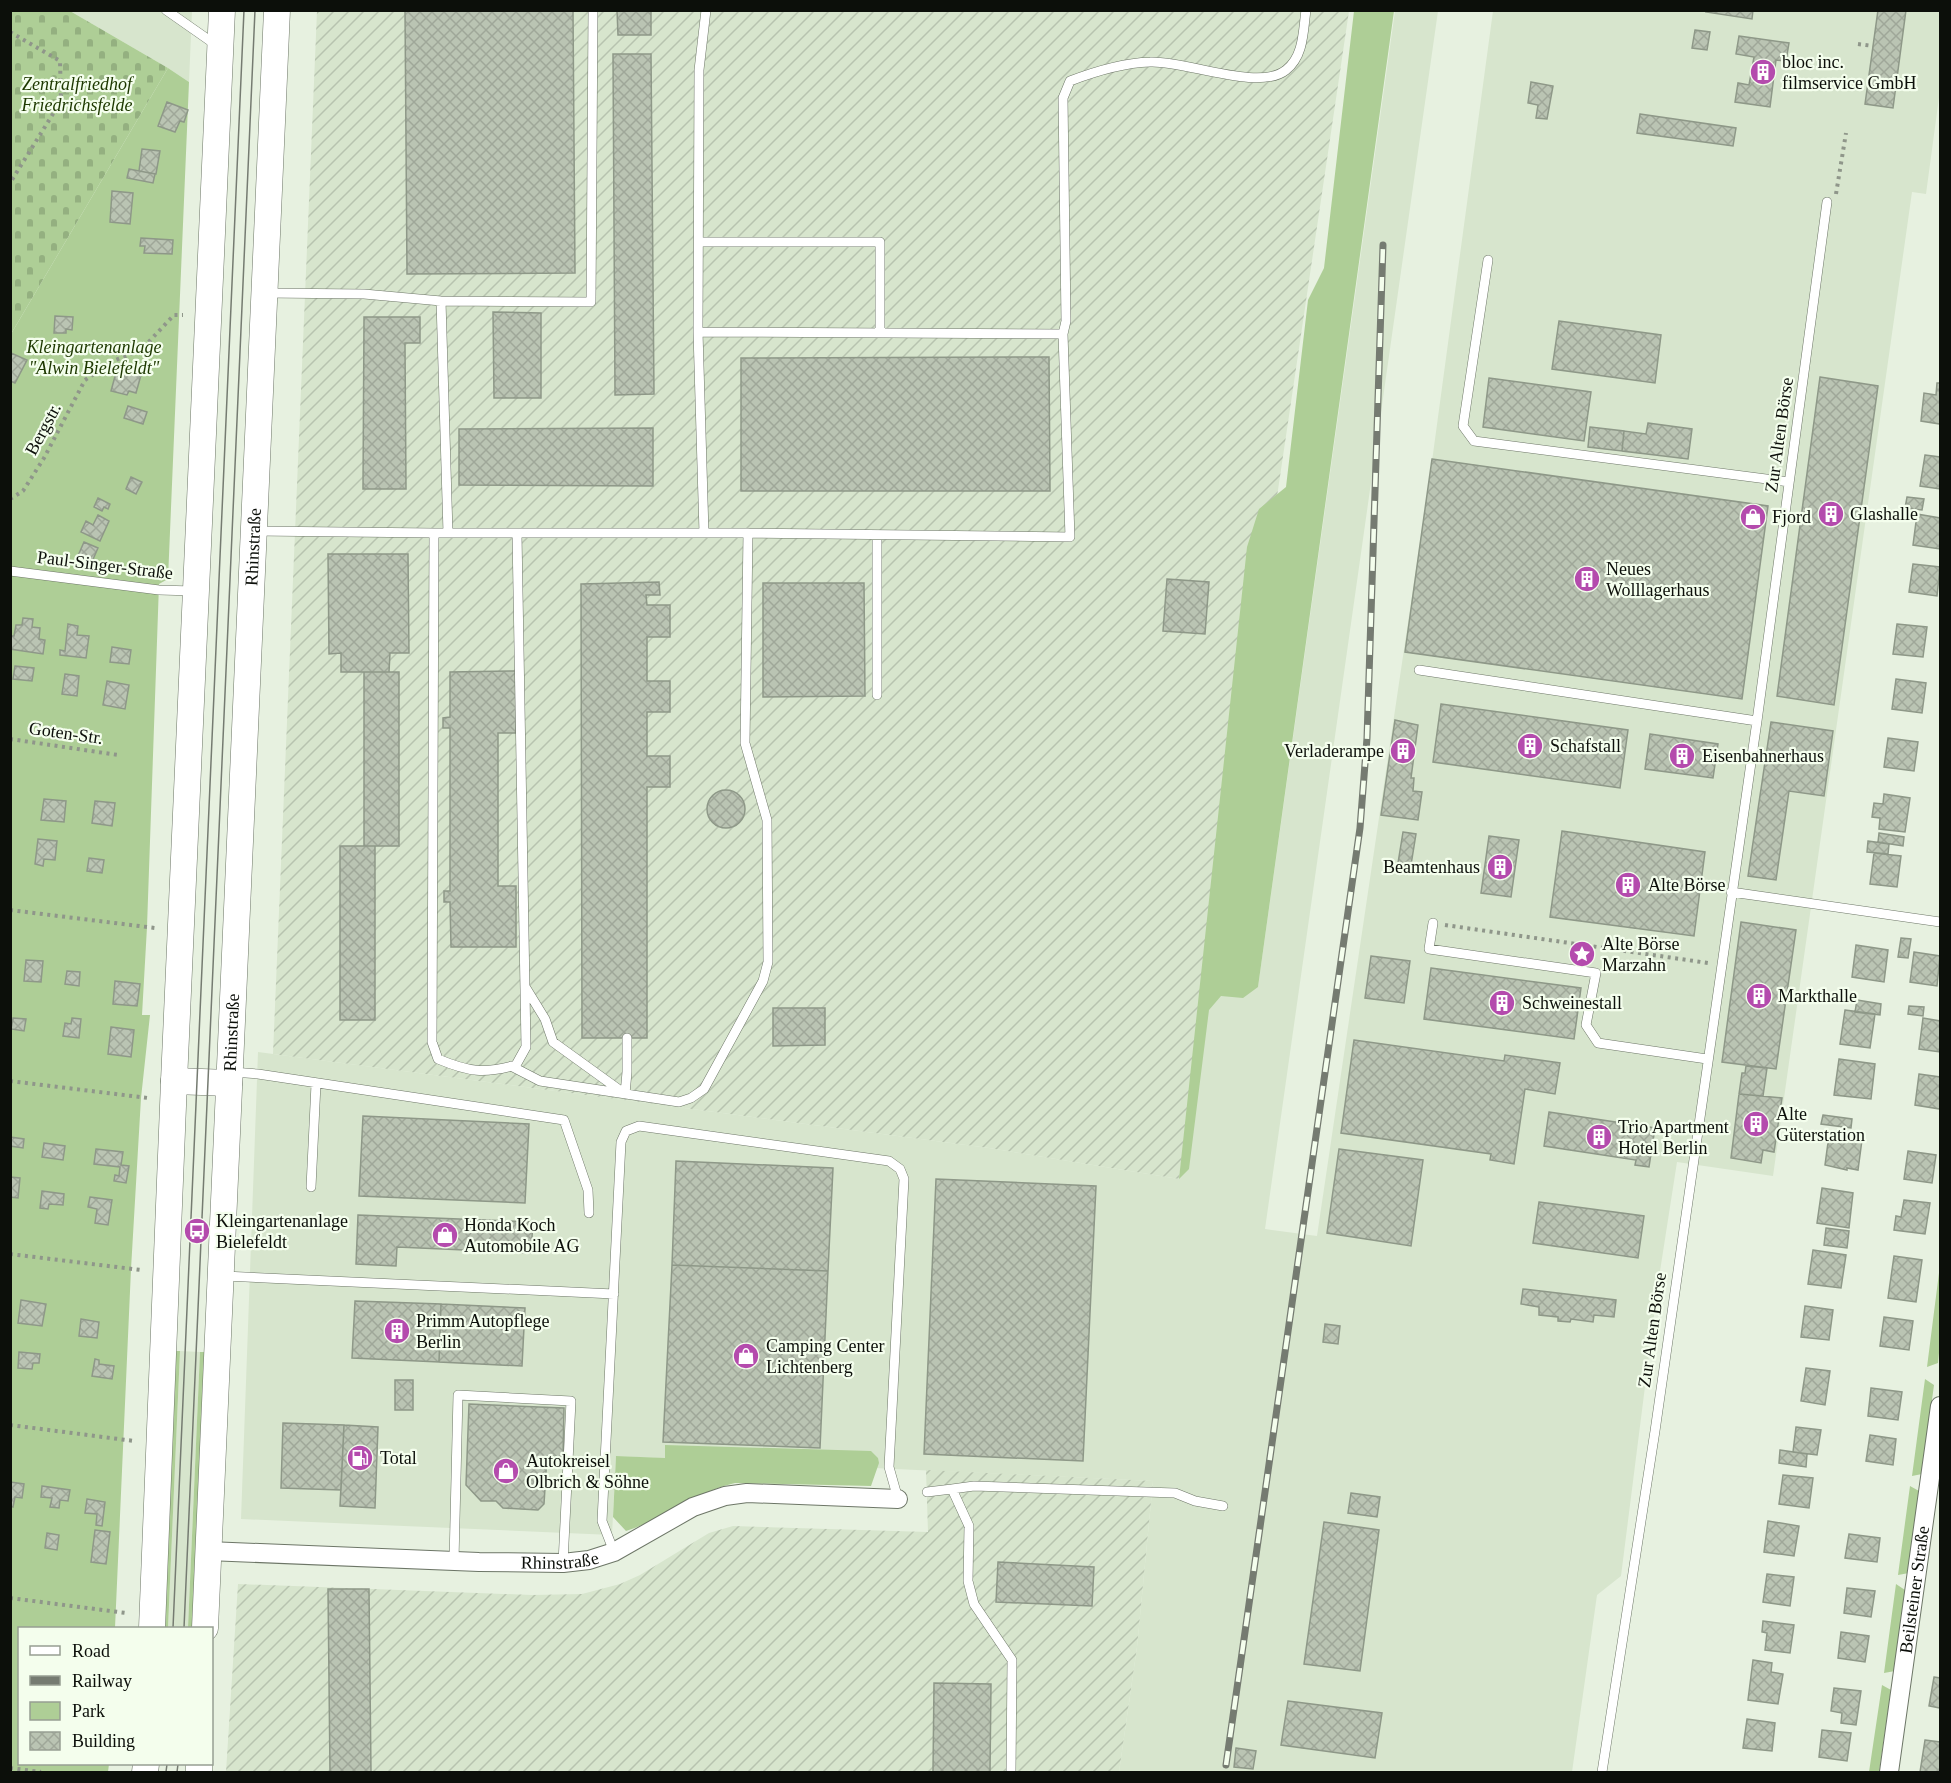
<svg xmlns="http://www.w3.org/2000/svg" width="1951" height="1783" font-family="Georgia,serif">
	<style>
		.built { fill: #d7e5cd }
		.industrial { fill: url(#industrial-furrows) }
		.green { fill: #aece96 }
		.cemetery { fill: url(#cemetery-stones) }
		.building { fill: url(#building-cross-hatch); stroke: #8e9888; stroke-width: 1.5 }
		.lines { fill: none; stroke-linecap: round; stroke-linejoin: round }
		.lane-casing { stroke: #6d7667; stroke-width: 10 }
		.street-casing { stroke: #6d7667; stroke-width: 20 }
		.secondary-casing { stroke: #6d7667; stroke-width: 27 }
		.path { stroke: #8f968a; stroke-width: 4; stroke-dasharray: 3 4.5; stroke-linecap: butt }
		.lane { stroke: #fff; stroke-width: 9 }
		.street { stroke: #fff; stroke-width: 18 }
		.secondary { stroke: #fff; stroke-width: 26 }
		.tram { stroke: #757b71; stroke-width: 1.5 }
		.rail-casing { stroke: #757b71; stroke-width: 7 }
		.rail { stroke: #f4feed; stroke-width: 4.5; stroke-dasharray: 14; stroke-linecap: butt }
		.labels { text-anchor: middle; stroke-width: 4.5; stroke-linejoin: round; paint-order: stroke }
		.poi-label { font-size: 18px; fill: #0c0f0a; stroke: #f4feed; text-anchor: start }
		.park-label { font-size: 18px; font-style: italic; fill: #1d3800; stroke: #f4feed }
		.street-label { font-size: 18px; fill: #0c0f0a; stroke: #f4feed }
	</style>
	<defs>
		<pattern id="industrial-furrows" width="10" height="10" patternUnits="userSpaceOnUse" patternTransform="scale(1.5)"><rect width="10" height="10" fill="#d7e5cd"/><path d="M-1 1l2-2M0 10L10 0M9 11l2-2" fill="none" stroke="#b7c3af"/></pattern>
		<pattern id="cemetery-stones" width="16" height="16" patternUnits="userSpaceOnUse" patternTransform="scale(1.5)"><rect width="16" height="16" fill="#aece96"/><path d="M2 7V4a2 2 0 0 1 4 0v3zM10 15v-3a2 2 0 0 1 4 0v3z" fill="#94b080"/></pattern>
		<pattern id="building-cross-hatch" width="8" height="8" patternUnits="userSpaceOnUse" patternTransform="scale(1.5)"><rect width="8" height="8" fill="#bac4b3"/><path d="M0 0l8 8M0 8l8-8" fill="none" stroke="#9fa799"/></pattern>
	</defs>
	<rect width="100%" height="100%" fill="#e7f1e0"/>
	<path class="built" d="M70 11H192L189 82 168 68Z
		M1395 11H1438L1265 1229 1317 1236 1433 454 1493 11H1940V90L1926 194 1912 192 1773 1176 1677 1162 1658 1284 1621 1576 1597 1595 1572 1772H1119L1137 1647 1153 1481 616 1456 612 1535 241 1519 258 1052 989 1148 1179 1179 1204 989 1258 987Z
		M180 1351 200 1352 188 1628H168Z"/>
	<path class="industrial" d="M317 11H1349L1204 989 1179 1179 989 1148 273 1054Z
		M926 1470 1153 1481 1137 1647 1119 1772H226L238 1584 532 1595 582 1594 620 1584 640 1575 709 1533 733 1526 928 1532Z"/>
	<path class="green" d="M1354 11H1394L1258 987 1243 998 1221 996 1209 1010 1189 1169 1179 1179 1247 547 1259 509 1286 487 1308 300 1324 268Z
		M168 68 189 82 168 579 159 584 147 927 142 1015H150L141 1098 131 1269 115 1628H20V1764H109L108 1772H11V334Z
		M1940 1265V1343L1938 1363 1927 1367Z
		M172 1351H180L168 1628H160Z
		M200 1352H207L195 1628H188Z
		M1925 1379 1934 1385 1922 1474 1912 1476Z
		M665 1445 871 1451 878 1458 879 1463 871 1486 735 1483C695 1492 664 1519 626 1531L613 1517 616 1456 665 1458Z
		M1910 1486 1919 1491 1909 1573 1898 1575Z
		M1896 1584 1905 1590 1895 1671 1884 1673Z
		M1882 1685 1891 1690 1879 1772H1869Z"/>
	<path class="cemetery" d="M11 10 70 11 168 68 11 334Z"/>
	<path class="building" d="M405 10H573L575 273 407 274Z
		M617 10H651V35H618Z
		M1707 10H1753L1752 19 1706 12Z
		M1878 10H1906L1893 108 1865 104Z
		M1695 30 1710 32 1707 50 1692 48Z
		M1739 36 1789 43 1786 61 1776 60 1770 107 1735 102 1738 83 1749 85 1754 57 1736 54Z
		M613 54H651L654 394 615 395Z
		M1531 82 1553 86 1547 119 1536 118 1538 105 1528 103Z
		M167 102 188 110 184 122 180 121 175 132 158 126Z
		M1640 114 1736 128 1733 146 1637 133Z
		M142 149 160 151 156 174 139 171Z
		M129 169 155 174 153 183 127 178Z
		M112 191 133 193 130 224 110 222Z
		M141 238 173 240 172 254 144 253 145 246H140Z
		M493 312 541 313V398H494Z
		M55 316 73 317 72 330 66 329V333H54Z
		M364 317H420V343H405L406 489H363Z
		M1559 321 1661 335 1655 383 1552 369Z
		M11 353 27 360 15 383 10 381Z
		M1049 357 1050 491H741V358Z
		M123 364 139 368 137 374 141 375 136 393 129 391 127 395 111 391 117 369 121 370Z
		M1820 377 1878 386 1834 705 1777 696Z
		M1489 378 1591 392 1584 441 1483 427Z
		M1937 383H1940V424L1921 421 1924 393 1936 395Z
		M128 406 147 412 143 424 124 418Z
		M1648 423 1692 429 1688 459 1622 451 1624 431 1646 434Z
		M1590 427 1624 431 1622 451 1588 447Z
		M653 428V486L459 485V429Z
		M1925 455 1940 457V489L1920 486Z
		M1432 459 1768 506 1742 699 1405 652Z
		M131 477 142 482 136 494 126 489Z
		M1907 497 1924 499 1922 510 1905 508Z
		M98 498 110 504 108 509 104 507 102 511 94 507Z
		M1917 514 1940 518V549L1913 545Z
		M98 515 109 521 100 541 81 532 86 521 93 525Z
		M84 542 98 548 91 564 77 558Z
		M328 554H408L409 653H390L389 672H341V653L329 654Z
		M1913 564 1940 567 1937 596 1909 592Z
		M1167 579 1209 582 1205 634 1163 631Z
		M659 582 660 595H646L647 605H670V637H647V681H670V712H647V756H670V787H647V1038H582L581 584Z
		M763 583H864L865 696 763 697Z
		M23 618 33 619 32 627 40 628 39 639 45 640 43 654 10 649V636H14L16 625H22Z
		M68 624 78 626 77 635 89 636 86 658 60 655V650L65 651Z
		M1897 624 1927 627 1923 657 1893 654Z
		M112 647 131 650 129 664 110 662Z
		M15 666 34 668 32 681 13 679Z
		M516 671V733H498V886H516V947H451L450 902H444V891H450V728H443V718L450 717V672Z
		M364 672H399V846H364Z
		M65 674 79 676 77 696 62 694Z
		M1896 679 1926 683 1922 713 1892 709Z
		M107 681 129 685 125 709 103 705Z
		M1441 704 1628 730 1620 788 1433 762Z
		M1395 720 1418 725 1411 778H1414L1413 791 1422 792 1418 820 1381 815Z
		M1771 722 1833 731 1824 796 1789 791 1776 880 1748 876Z
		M1650 734 1718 744 1713 778 1645 769Z
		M1888 738 1918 742 1914 771 1884 767Z
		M707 809a19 19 0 1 1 38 0a19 19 0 1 1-38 0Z
		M1884 794 1910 798 1905 832 1879 829 1880 818 1872 817 1874 803 1883 804Z
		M44 799 66 801 64 822 41 820Z
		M95 801 115 803 112 826 92 823Z
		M1562 831 1705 852 1694 936 1550 917Z
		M1403 832 1416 834 1411 865 1398 863Z
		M1879 833 1904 837 1903 846 1878 842Z
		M1489 836 1519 840 1511 897 1481 893Z
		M38 839 57 841 55 860 44 859 43 866 35 864Z
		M1868 841 1889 844 1888 854 1867 852Z
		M340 846H375V1020H340Z
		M1874 853 1901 856 1897 887 1870 884Z
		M89 858 104 860 102 873 87 871Z
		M1741 922 1796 930 1776 1069 1722 1062Z
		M1901 938 1911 939 1908 958 1898 957Z
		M1856 945 1888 950 1884 982 1852 977Z
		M1914 952 1940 956 1937 986 1910 982Z
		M1371 956 1410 961 1404 1003 1365 998Z
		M26 960 43 961 41 982 24 981Z
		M1431 968 1581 988 1574 1039 1424 1019Z
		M67 971 80 972 79 986 65 984Z
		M115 981 140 984 137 1006 113 1004Z
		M1857 1000 1881 1004 1880 1015 1855 1012Z
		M1909 1006 1924 1007 1923 1016 1908 1014Z
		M773 1008H825V1045L773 1046Z
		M1845 1010 1875 1014 1870 1048 1840 1044Z
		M13 1018 26 1019 24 1031 11 1029Z
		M72 1018 81 1019 79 1038 63 1036 65 1023 71 1024Z
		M1923 1018 1940 1021V1052L1919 1049Z
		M111 1027 134 1030 131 1057 108 1054Z
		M1354 1040 1504 1061 1505 1055 1560 1063 1555 1094 1525 1089 1514 1164 1490 1160 1491 1154 1341 1133Z
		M1839 1059 1875 1064 1871 1099 1834 1095Z
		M1746 1066 1767 1068 1763 1096 1739 1094 1742 1073H1745Z
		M1919 1074 1940 1077V1109L1915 1105Z
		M1739 1094 1782 1098 1774 1152 1763 1150 1761 1163 1731 1158Z
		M1549 1112 1655 1128 1649 1167 1635 1165 1636 1160 1544 1146Z
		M1823 1115 1852 1119 1851 1128 1821 1124Z
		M363 1116 529 1124 525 1203 359 1196Z
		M1829 1135 1862 1140 1858 1170 1847 1168V1170L1825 1165Z
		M10 1137 24 1139 23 1148 10 1146Z
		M44 1143 65 1146 63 1160 42 1157Z
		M96 1149 123 1152 121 1165 129 1166 126 1183 114 1181 115 1175 119 1176 120 1167 94 1164Z
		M1339 1149 1423 1160 1411 1246 1327 1233Z
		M1908 1151 1936 1155 1932 1183 1904 1179Z
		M676 1161 833 1168 828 1271 672 1265Z
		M10 1177 20 1178 18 1198 10 1197Z
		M936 1179 1096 1186 1083 1461 924 1454Z
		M1822 1188 1853 1193 1849 1228 1817 1223Z
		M42 1191 64 1194 63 1205 49 1204 48 1209 40 1208Z
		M90 1197 112 1200 108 1225 95 1223 97 1209 88 1207Z
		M1904 1200 1930 1203 1925 1234 1894 1230 1896 1216 1901 1217Z
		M1539 1202 1644 1216 1638 1258 1533 1243Z
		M358 1215 533 1222 531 1253 397 1247 396 1266 356 1264Z
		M1826 1228 1849 1231 1847 1248 1824 1245Z
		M1813 1250 1846 1255 1841 1288 1808 1284Z
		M1894 1256 1922 1260 1916 1302 1888 1298Z
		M672 1265 828 1271 820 1448 663 1442Z
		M1523 1289 1616 1300 1614 1317 1594 1315 1593 1322 1571 1319 1570 1322 1558 1321V1317L1539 1315V1307L1521 1304Z
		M21 1300 46 1304 42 1326 18 1323Z
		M355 1301 441 1304 439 1362 352 1358Z
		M441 1304 525 1308 522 1366 439 1362Z
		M1805 1306 1833 1310 1829 1340 1801 1337Z
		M1884 1317 1913 1321 1909 1350 1880 1346Z
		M81 1319 99 1322 97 1338 79 1336Z
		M1325 1324 1340 1326 1338 1344 1323 1342Z
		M19 1352 40 1354 39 1363H33L32 1369 18 1368Z
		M95 1359 99 1360V1364L114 1366 112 1379 92 1376Z
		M1806 1368 1830 1371 1825 1405 1801 1401Z
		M395 1380H413V1410H395Z
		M1871 1388 1902 1392 1898 1420 1868 1416Z
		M469 1404 564 1408 563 1457 547 1456 544 1504 538 1510 503 1508 496 1501H481L466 1485Z
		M283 1423 344 1425 341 1490 281 1488Z
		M344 1425 378 1427 375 1508 340 1506Z
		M1796 1427 1821 1430 1817 1455 1793 1452Z
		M1870 1435 1896 1439 1893 1465 1866 1461Z
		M1780 1450 1807 1454 1806 1467 1779 1463Z
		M1783 1475 1813 1478 1809 1508 1779 1504Z
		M10 1482 24 1484 22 1498 15 1497 13 1507 10 1506Z
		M42 1486 70 1490 68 1501 60 1500 59 1508 50 1507 52 1498 41 1497Z
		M1351 1493 1380 1497 1377 1517 1348 1513Z
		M87 1499 105 1502 102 1526 96 1525 97 1514 85 1513Z
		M1768 1521 1799 1526 1794 1556 1764 1552Z
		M1324 1522 1379 1530 1360 1671 1304 1664Z
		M95 1530 110 1532 106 1564 91 1562Z
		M47 1533 59 1535 57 1550 45 1548Z
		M1849 1534 1880 1538 1877 1562 1845 1558Z
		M998 1562 1094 1567 1092 1606 996 1602Z
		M1767 1574 1794 1577 1790 1606 1763 1602Z
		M1847 1588 1875 1591 1871 1617 1844 1613Z
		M328 1589H369L371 1772H330Z
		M1763 1621 1794 1625 1790 1653 1765 1650 1767 1633 1762 1632Z
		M1841 1632 1869 1636 1865 1662 1838 1658Z
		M1753 1660 1772 1663 1771 1672 1783 1674 1778 1704 1748 1700Z
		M1934 1677 1940 1678V1708L1929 1706Z
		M934 1683 991 1684 990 1772H933Z
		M1834 1688 1861 1691 1856 1725 1841 1723 1842 1713 1831 1711Z
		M1288 1701 1382 1713 1375 1758 1281 1745Z
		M1747 1719 1775 1723 1772 1751 1743 1748Z
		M1822 1730 1851 1733 1847 1761 1819 1757Z
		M1925 1740 1940 1742V1772H1920Z
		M1236 1748 1256 1751 1253 1769 1234 1767Z"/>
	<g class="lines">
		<g class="lane-casing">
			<path id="lane" d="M166 10 216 45
				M699 242H880V333
				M1488 260 1463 426 1474 441 1789 482
				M265 293 364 294 441 301 591 302 593 10
				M441 301 448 533
				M698 332 1063 334
				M256 531 434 533H748L1070 537 1063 334 1066 321 1063 98 1070 81C1096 71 1122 63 1150 62 1184 60 1259 92 1286 70 1304 56 1303 31 1306 10
				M434 533 432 1042 438 1059C469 1072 484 1074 516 1065L526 1047 517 534
				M704 533 698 332 699 70 706 10
				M877 535V695
				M10 571 159 590 193 591
				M1419 670 1757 721
				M1731 892 1940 922
				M1433 923 1429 949 1596 973 1586 1025 1598 1043 1707 1059
				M526 988 545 1019 553 1042 625 1094 627 1072V1038
				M511 1066 540 1081 679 1102 691 1098 704 1089 763 981 768 962 767 820 745 743 748 533
				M232 1072 258 1074 564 1120 588 1190 589 1213
				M311 1187 316 1084
				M224 1276 614 1294
				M952 1489 974 1486 1175 1493 1195 1501 1223 1506
				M927 1492 952 1489 969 1526 968 1581 974 1604 1012 1660 1011 1772
				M614 1552 602 1521 621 1142 626 1131 639 1126 889 1161 900 1169 904 1179 889 1467 898 1499
				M454 1561 458 1395 571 1401 563 1563
				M1602 1772 1655 1431 1757 721 1827 202"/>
		</g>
		<g class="street-casing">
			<g id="street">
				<path id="s1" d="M208 1551 479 1562 563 1563 589 1560 614 1552 693 1507 725 1496 747 1493 898 1499"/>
				<path id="s2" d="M1889 1772 1940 1406"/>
			</g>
		</g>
		<g class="secondary-casing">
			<g id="secondary">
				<path d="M174 1081 229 1083"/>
				<path d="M152 1628 174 1081 222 10"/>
				<path id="s3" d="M205 1628 277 10"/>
				<path d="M145 1772 146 1764"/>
				<path d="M199 1772V1764"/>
			</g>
		</g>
		<path class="path" d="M10 32 60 61 61 101 10 183
			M1858 44 1873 46
			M1836 194 1846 133
			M10 499 23 491 44 458 85 380 113 361 141 350 174 315H183
			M10 739 118 755
			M10 910 155 928
			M1445 925 1708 963
			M10 1081 148 1098
			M10 1254 141 1270
			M10 1425 134 1441
			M10 1598 126 1613
			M10 1768 41 1772"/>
		<use href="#lane" class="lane"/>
		<use href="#street" class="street"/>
		<use href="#secondary" class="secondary"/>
		<path class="tram" d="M173 1628 244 10
			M184 1628 255 10
			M166 1772 167 1764
			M177 1772 178 1764"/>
		<g class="rail-casing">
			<path id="rail" d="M1226 1765 1360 828 1367 738 1383 245"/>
		</g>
		<use href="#rail" class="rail"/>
	</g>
	<defs>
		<g id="building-disc" transform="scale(1.35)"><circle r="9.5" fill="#b44bad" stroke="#f4feed"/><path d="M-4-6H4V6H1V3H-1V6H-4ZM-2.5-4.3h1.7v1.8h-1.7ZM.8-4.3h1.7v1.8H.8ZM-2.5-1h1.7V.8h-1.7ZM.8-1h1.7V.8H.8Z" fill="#fff"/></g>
		<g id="shop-disc" transform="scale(1.35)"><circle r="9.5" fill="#b44bad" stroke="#f4feed"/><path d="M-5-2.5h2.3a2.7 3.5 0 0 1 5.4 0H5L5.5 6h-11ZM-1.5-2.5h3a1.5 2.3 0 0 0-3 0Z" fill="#fff"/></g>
		<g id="sight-disc" transform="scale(1.35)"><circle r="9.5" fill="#b44bad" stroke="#f4feed"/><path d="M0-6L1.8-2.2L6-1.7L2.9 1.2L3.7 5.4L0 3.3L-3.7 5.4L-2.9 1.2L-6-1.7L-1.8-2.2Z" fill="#fff"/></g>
		<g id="bus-disc" transform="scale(1.35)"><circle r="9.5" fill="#b44bad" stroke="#f4feed"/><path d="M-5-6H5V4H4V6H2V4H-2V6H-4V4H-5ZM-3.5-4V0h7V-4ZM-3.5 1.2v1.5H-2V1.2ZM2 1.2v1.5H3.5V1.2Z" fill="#fff"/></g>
		<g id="fuel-disc" transform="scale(1.35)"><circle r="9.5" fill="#b44bad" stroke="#f4feed"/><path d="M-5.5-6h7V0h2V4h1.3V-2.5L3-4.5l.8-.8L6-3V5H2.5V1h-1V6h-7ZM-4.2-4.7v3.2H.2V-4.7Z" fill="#fff"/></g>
	</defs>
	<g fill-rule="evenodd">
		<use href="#building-disc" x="1763" y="72"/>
		<use href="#building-disc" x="1831" y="514"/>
		<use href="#shop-disc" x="1753" y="517"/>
		<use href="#building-disc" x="1587" y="579"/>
		<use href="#building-disc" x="1530" y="746"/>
		<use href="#building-disc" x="1403" y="751"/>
		<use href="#building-disc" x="1682" y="756"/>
		<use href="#building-disc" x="1500" y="867"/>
		<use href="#building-disc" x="1628" y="885"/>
		<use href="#sight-disc" x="1582" y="954"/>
		<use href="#building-disc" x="1759" y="996"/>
		<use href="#building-disc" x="1502" y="1003"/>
		<use href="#building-disc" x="1756" y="1124"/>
		<use href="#building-disc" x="1599" y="1137"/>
		<use href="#bus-disc" x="197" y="1231"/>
		<use href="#shop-disc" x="445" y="1235"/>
		<use href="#building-disc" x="397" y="1331"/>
		<use href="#shop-disc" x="746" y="1356"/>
		<use href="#fuel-disc" x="360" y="1458"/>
		<use href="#shop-disc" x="506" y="1471"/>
	</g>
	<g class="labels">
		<g class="poi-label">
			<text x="1782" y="68">bloc inc.<tspan x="1782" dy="21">filmservice GmbH</tspan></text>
			<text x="1850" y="520">Glashalle</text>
			<text x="1772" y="523">Fjord</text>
			<text x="1606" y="575">Neues<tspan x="1606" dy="21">Wolllagerhaus</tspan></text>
			<text x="1550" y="752">Schafstall</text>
			<text x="1384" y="757" text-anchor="end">Verladerampe</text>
			<text x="1702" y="762">Eisenbahnerhaus</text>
			<text x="1480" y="873" text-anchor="end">Beamtenhaus</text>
			<text x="1648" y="891">Alte Börse</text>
			<text x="1602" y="950">Alte Börse<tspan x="1602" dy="21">Marzahn</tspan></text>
			<text x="1778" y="1002">Markthalle</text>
			<text x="1522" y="1009">Schweinestall</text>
			<text x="1776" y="1120">Alte<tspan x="1776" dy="21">Güterstation</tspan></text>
			<text x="1618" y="1133">Trio Apartment<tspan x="1618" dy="21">Hotel Berlin</tspan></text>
			<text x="216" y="1227">Kleingartenanlage<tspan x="216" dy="21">Bielefeldt</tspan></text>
			<text x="464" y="1231">Honda Koch<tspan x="464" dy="21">Automobile AG</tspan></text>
			<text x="416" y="1327">Primm Autopflege<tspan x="416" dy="21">Berlin</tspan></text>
			<text x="766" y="1352">Camping Center<tspan x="766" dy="21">Lichtenberg</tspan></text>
			<text x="380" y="1464">Total</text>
			<text x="526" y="1467">Autokreisel<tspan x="526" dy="21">Olbrich &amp; Söhne</tspan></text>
		</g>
		<g class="park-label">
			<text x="77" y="90">Zentralfriedhof<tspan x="77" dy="21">Friedrichsfelde</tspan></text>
			<text x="94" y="353">Kleingartenanlage<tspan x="94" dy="21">"Alwin Bielefeldt"</tspan></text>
		</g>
		<g class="street-label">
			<text transform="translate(43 429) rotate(-62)" y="6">Bergstr.</text>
			<text transform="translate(1779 435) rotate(-82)" y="6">Zur Alten Börse</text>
			<text dy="6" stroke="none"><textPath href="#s3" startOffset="1082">Rhinstraße</textPath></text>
			<text transform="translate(105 565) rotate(7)" y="6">Paul-Singer-Straße</text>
			<text transform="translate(66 733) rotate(8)" y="6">Goten-Str.</text>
			<text dy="6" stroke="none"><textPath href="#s3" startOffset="596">Rhinstraße</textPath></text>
			<text transform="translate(1652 1330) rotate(-82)" y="6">Zur Alten Börse</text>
			<text dy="6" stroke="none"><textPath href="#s1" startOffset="352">Rhinstraße</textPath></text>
			<text dy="6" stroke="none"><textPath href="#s2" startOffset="184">Beilsteiner Straße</textPath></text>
		</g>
	</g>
	<rect width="1951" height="1783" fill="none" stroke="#0c0f0a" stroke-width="24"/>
	<rect x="18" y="1627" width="195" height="138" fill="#f4feed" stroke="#979e92" stroke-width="1.5"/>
	<rect x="30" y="1646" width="30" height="9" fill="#ffffff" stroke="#979e92" stroke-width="1.5"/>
	<text x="72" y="1657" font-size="18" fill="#0c0f0a">Road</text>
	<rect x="30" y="1676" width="30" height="9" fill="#757b71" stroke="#979e92" stroke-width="1.5"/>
	<text x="72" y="1687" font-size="18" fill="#0c0f0a">Railway</text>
	<rect x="30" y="1702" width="30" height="18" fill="#aece96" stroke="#979e92" stroke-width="1.5"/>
	<text x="72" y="1717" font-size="18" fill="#0c0f0a">Park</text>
	<rect x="30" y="1732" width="30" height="18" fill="url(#building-cross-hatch)" stroke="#979e92" stroke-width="1.5"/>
	<text x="72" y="1747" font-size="18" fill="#0c0f0a">Building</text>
</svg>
